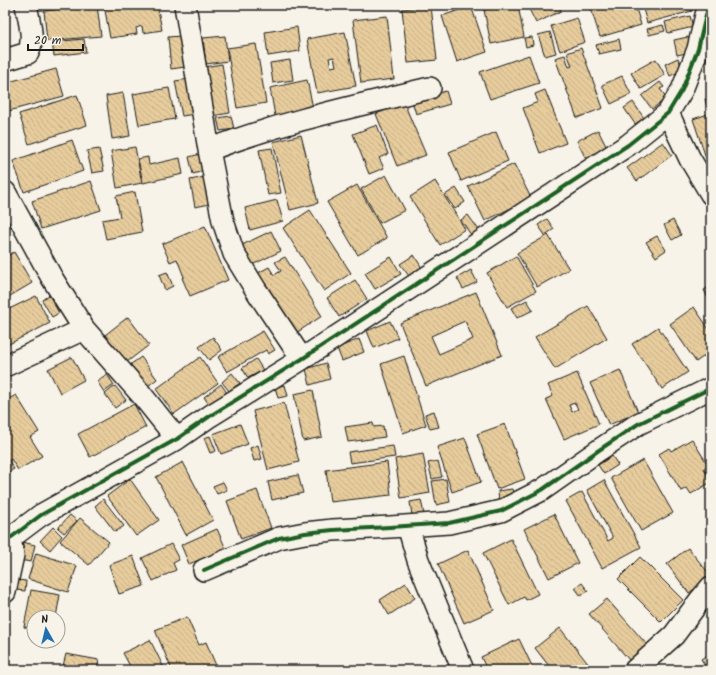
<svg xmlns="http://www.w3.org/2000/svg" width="716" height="675" font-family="Kalam,sans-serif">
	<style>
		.building { fill: url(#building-back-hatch); stroke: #1c1c1c; fill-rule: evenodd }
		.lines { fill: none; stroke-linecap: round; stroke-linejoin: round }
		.minor-casing { stroke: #1c1c1c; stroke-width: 24 }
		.minor { stroke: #f7f3e8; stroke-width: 21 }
		.cycleway-casing { stroke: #f7f3e8; stroke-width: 6 }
		.cycleway { stroke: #1b5e20; stroke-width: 4 }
	</style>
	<defs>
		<pattern id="building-back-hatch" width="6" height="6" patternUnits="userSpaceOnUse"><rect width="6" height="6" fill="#e7cc9c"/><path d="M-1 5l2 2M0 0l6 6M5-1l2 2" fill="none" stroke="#c6af86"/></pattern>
	</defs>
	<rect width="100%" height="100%" fill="#f7f3e8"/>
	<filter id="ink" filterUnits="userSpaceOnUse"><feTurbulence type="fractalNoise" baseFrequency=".025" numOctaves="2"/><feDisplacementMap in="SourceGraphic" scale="8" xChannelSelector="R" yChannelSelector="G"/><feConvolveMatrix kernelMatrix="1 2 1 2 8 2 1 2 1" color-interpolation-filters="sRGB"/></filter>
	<g filter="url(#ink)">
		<path class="building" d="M97 5 101 36 47 41 44 11Z
			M104 5H157L162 30 143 33 142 26 136 28 137 34 110 38Z
			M508 5H518L524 37 491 44 484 10Z
			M527 5H558L561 11 536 23Z
			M604 5H635L641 25 600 37 591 9Z
			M642 5H690L692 11 647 23Z
			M431 6 437 60 408 63 402 9Z
			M471 6 487 52 457 62 442 16Z
			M387 16 394 79 361 83 353 20Z
			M690 16 693 27 668 33 665 22Z
			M577 18 585 42 560 51 551 26Z
			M663 25 665 31 649 35 647 29Z
			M297 27 300 51 268 56 265 32Z
			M345 32 356 86 317 93 307 39ZM334 57 336 66 331 67 329 58Z
			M550 32 556 53 545 56 538 35Z
			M181 36 185 67 171 69 168 37Z
			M225 36 228 61 206 64 203 38Z
			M532 37 533 45 526 47 524 38Z
			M688 37 691 52 677 55 674 40Z
			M84 39 86 52 54 56 52 42Z
			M619 39 621 49 599 54 596 45Z
			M256 44 266 103 237 108 227 48Z
			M581 48 603 108 577 118 555 58 565 55 569 67 572 66 567 53Z
			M529 55 539 83 490 99 480 72Z
			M678 58 683 70 670 76 665 64Z
			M656 59 665 75 641 89 631 73Z
			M290 60 293 80 273 83 270 63Z
			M222 64 230 113 212 116 204 67Z
			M56 69 64 96 5 112V83Z
			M622 76 631 94 611 104 602 85Z
			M189 79 195 114 182 116 175 81Z
			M307 80 313 108 275 116 270 88Z
			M660 82 664 87 660 89 667 98 652 109 642 96Z
			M169 88 175 119 139 125 133 94Z
			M545 90 566 143 540 153 523 108 538 102 535 94Z
			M446 91 450 104 416 114 412 101Z
			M123 93 130 136 112 139 106 96Z
			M77 95 87 125 29 144 19 114Z
			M711 98V112H708L705 99Z
			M633 102 644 118 635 124 624 108Z
			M404 103 426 155 397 166 376 114Z
			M711 113V160L707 161 693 119Z
			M231 116 234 129 220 131 217 118Z
			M377 125 388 154 379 158 384 168 369 174 353 134Z
			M598 130 608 150 587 161 577 141Z
			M496 132 508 161 461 181 449 152Z
			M301 135 318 203 290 210 273 142Z
			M72 140 83 171 24 192 13 161Z
			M663 142 672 155 637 181 627 168Z
			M135 147 142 183 117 188 111 151Z
			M272 148 281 193 268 195 259 150Z
			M99 149 104 171 92 173 87 151Z
			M200 154 204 171 193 174 189 157Z
			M148 157 149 165 180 158 183 174 143 183 138 159Z
			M514 164 531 198 485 221 468 186Z
			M386 175 405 210 380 223 361 189Z
			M205 177 210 204 195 207 190 180Z
			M91 181 101 210 41 229 32 201Z
			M435 181 465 229 440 245 410 197Z
			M357 185 387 238 358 255 327 202Z
			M456 188 465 202 455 209 445 195Z
			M135 192 142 232 106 239 102 220 120 217 116 196Z
			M277 200 283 221 250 230 245 208Z
			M310 210 351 273 324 291 283 228Z
			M468 215 479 230 471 235 461 220Z
			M547 219 554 229 545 235 538 225Z
			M673 220 681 235 672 240 664 225Z
			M205 226 228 280 190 296 182 278 184 277 177 259 170 262 162 244Z
			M271 231 281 251 252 265 242 245Z
			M548 235 569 269 537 287 517 253Z
			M657 236 666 250 656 257 646 242Z
			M14 252 32 283 5 299V257Z
			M414 255 422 268 409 276 400 264Z
			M516 256 536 291 507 307 487 273Z
			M285 257 322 316 296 333 258 273 269 267 274 275 281 271 275 262Z
			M391 257 401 274 375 289 365 273Z
			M471 270 477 282 463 289 457 278Z
			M167 272 173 286 165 290 159 275Z
			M355 280 367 299 339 317 327 298Z
			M711 286V304L704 290Z
			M476 292 502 355 426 386 400 323ZM465 321 473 339 439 354 431 336Z
			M49 295 59 313 52 317 42 300Z
			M36 296 50 323 5 346V311Z
			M527 300 533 310 517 318 511 308Z
			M588 306 607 338 555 369 535 337Z
			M694 307 711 332V351L696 362 670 324Z
			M128 317 149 345 127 362 105 335Z
			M390 321 398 338 374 348 367 331Z
			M658 327 688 372 662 389 632 344Z
			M263 331 275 350 268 354 266 350 227 372 218 357Z
			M213 337 222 350 209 360 199 347Z
			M359 339 364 352 342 361 337 348Z
			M404 356 426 425 403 433 381 364Z
			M72 357 84 380 60 393 48 369Z
			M141 357 157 379 144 389 127 367Z
			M200 357 218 383 174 414 156 389Z
			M256 359 263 370 248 378 242 368Z
			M326 363 330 379 310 385 306 369Z
			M620 370 638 412 609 425 590 383Z
			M232 373 240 383 229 391 222 382Z
			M577 373 599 424 564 439 546 399 553 396 548 385ZM575 403 578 409 572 412 569 405Z
			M107 374 114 385 104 392 97 381Z
			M221 384 227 393 210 406 204 397Z
			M285 385 288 396 278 398 275 387Z
			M115 386 126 400 115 408 105 394Z
			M313 390 322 437 303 441 294 394Z
			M16 395 39 432 30 437 42 456 18 470 11 459 9 461 14 469 5 474V401Z
			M284 403 299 462 268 470 253 411Z
			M134 404 146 427 90 457 78 434Z
			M434 411 439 427 430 429 425 414Z
			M373 423 374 427 383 426 385 437 348 442 345 427Z
			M240 424 248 444 221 454 213 434Z
			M505 424 525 479 497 489 477 434Z
			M210 436 216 451 210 453 204 438Z
			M465 438 481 482 452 492 437 447Z
			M692 439 708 465 704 468 711 482 691 494 687 488 681 491 659 454 669 448 671 451Z
			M258 445 262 459 254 461 250 448Z
			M393 446 395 457 350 463 348 452Z
			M423 454 430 493 401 498 395 459Z
			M612 456 618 465 604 474 598 465Z
			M643 460 673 513 641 531 611 478Z
			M438 461 442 477 432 479 428 463Z
			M183 462 213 520 186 535 156 477Z
			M387 462 391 495 330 502 326 470Z
			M298 475 303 493 272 500 268 482Z
			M130 479 159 520 136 536 107 496Z
			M446 479 450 502 436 505 432 481Z
			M604 480 641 547 602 568 566 501 582 492 608 541 613 538 587 490Z
			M223 482 227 490 217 494 213 486Z
			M512 489 514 500 499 503 498 491Z
			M257 490 271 528 241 539 227 501Z
			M103 499 124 526 115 532 95 506Z
			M421 500 424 514 412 515 410 502Z
			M554 514 578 563 549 578 524 529Z
			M70 515 77 521 64 533 58 528Z
			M80 518 109 542 89 565 60 541Z
			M53 527 62 536 50 550 40 541Z
			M217 529 226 549 189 564 181 545Z
			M511 539 538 594 526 600 524 597 509 605 483 553Z
			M22 542 35 545 31 562 19 560Z
			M171 544 179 560 173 563 176 570 153 581 142 558Z
			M688 548 711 576 689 593 667 564Z
			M468 550 494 610 464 623 438 564Z
			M36 553 77 566 68 592 28 579Z
			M133 556 144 586 119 594 109 565Z
			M640 557 683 600 661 622 618 579Z
			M17 580 26 581 25 591 16 590Z
			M406 583 415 598 389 615 380 600Z
			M582 583 588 591 581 596 575 588Z
			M31 590 60 595 56 617H34V629L24 627Z
			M607 599 648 646 630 661 589 614Z
			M187 617 199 645 206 642 217 668 212 670H172L155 630Z
			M560 628 593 670H552L535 648Z
			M519 639 534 670H487L481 657Z
			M150 640 165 670H132L123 653Z
			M711 653V670H708L701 659Z
			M66 654 99 660 97 670H62Z"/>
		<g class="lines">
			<g class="minor-casing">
				<path id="minor" d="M185 5 209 150 223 221 234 254 256 290 302 359
					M5 60 28 53C35 39 29 21 26 5
					M668 113 690 159 711 194
					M209 150C281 122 356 106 430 88
					M5 192 52 278 84 329 141 394 177 439
					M5 366 84 329
					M408 526 418 560 463 670
					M5 542 41 515 177 439 210 416 302 359 628 145 668 113 682 90 698 49 706 15 711 5
					M204 570 279 538 305 533 333 530 390 527 449 523 501 511 542 490 599 450 638 424 711 388
					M5 592 13 555 10 538
					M635 670 674 635 700 600 711 587"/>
			</g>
			<use href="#minor" class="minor"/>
			<g class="cycleway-casing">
				<path id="cycleway" d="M5 542 41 515 177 439 210 416 302 359 628 145 668 113 682 90 698 49 706 15 711 5
					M204 570 279 538 305 533 333 530 390 527 449 523 501 511 542 490 599 450 638 424 711 388"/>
			</g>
			<use href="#cycleway" class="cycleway"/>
		</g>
	</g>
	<rect width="716" height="675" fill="none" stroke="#f7f3e8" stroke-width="20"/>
	<rect x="10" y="10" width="696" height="655" fill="none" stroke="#1c1c1c" stroke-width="1.5" filter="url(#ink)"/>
	<g transform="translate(46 629) rotate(352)"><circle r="19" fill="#f7f3e8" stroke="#9f9d96"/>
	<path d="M0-3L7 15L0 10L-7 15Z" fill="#1f6fb2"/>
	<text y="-6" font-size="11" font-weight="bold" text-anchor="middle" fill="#1c1c1c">N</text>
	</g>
	<path d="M28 44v6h55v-6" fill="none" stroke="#1c1c1c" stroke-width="2"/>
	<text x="34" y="44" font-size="12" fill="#1c1c1c" stroke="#f7f3e8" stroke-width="3" paint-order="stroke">20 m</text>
</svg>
